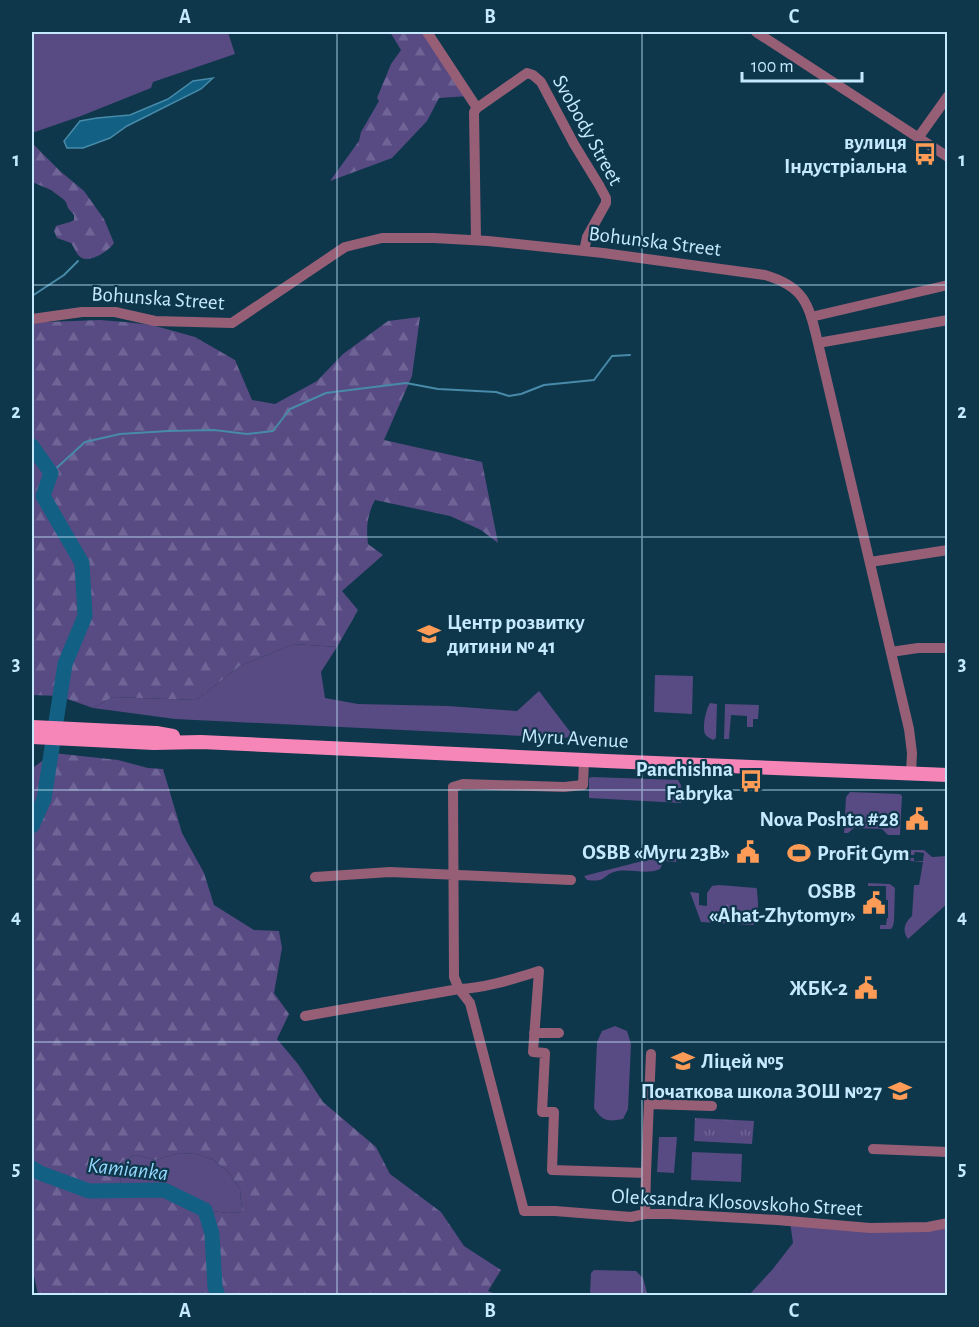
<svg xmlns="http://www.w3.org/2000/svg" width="979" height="1327" font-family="'Alegreya Sans',sans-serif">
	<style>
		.grass { fill: #584a82 }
		.forest { fill: url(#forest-firs); fill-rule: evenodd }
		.park { fill: url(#park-tufts) }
		.water { fill: #126184; stroke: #488aa9; stroke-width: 1.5 }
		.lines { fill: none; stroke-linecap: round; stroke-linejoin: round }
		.stream { stroke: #488aa9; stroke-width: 2 }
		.river { stroke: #126184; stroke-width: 15 }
		.minor { stroke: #965f76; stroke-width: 10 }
		.major { stroke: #f786b8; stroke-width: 14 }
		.grid { fill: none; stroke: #c5e9fe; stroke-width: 1.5; stroke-opacity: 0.55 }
		.labels { text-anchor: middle; stroke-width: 4.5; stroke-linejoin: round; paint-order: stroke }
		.street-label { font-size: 21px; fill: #c5e9fe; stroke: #0e374b }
		.poi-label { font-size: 21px; font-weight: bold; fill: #c5e9fe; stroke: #0e374b; text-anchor: end }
		.water-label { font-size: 22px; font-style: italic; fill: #95d8fe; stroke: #0e374b }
		.neatline { fill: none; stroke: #c5e9fe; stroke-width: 2 }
		.grid-label { font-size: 20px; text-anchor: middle; font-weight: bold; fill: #c5e9fe }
	</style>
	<defs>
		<pattern id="forest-firs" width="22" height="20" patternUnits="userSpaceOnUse" patternTransform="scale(1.5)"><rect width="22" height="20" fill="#584a82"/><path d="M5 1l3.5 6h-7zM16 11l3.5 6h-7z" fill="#6e6495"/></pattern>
		<pattern id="park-tufts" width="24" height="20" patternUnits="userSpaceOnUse" patternTransform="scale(1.5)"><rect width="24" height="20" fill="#584a82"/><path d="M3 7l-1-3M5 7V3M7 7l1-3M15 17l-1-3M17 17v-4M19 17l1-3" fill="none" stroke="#6e6495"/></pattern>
	</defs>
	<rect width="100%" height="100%" fill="#0e374b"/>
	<path class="grass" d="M32 32H228L235 54 153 82 151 88 81 116 32 133Z
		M294 644 337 647 321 672 325 698 358 704 448 706 517 711 539 691 571 733V736L565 738 175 719 93 708 113 697 196 700 240 666Z
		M655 675 693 676 692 714 654 712Z
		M710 703 717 704 716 738 713 740C710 738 707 737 705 734 702 727 706 709 710 703Z
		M725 704 759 705 758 719H753V727H747V716L731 715 729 739H724Z
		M592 777 678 780 681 785V803L589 798V778Z
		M850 792 900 794 902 796 900 835H888L882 829 854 828 848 833H844L846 797Z
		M911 850H924L932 857 947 856 948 903 908 939C902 931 904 923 912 916L914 885H919L923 862 910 861V858H914V861H923L924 853 915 852 914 855H911Z
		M658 857 677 858 676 862 664 861 660 869C648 875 632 869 618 871 602 874 608 883 587 880L584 876Z
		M868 883 890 884 895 888 894 921 893 926 891 929H880V925H886L887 918H888V900H886V886H868Z
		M719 885 756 888 757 889 758 904 757 922 753 925 701 922 690 892 699 893V905L707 906V893L712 886Z
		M615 1026 627 1031 631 1044 628 1109 623 1119C608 1122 602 1121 594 1108L597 1042 602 1031Z
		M659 1137H677L674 1173 657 1172Z
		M692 1152 742 1154 741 1182 691 1180Z
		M180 1153 197 1154 214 1160 228 1172 240 1189 242 1212 228 1213 205 1210 164 1190H120L121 1162 135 1155 155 1160Z
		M790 1222 870 1228 947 1223V1295L748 1296 772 1270 793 1243Z
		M594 1270 636 1271 643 1278 647 1293 641 1295H593L590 1292 591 1273Z"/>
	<path class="forest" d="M390 32H427L469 96 439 98 427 121 392 158 330 181 359 141 361 132 379 101 377 98 391 64 401 50Z
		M32 143 60 171 84 191 104 219 114 243C109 251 88 265 79 256 76 253 74 247 71 243L57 238 54 231 56 226 70 222 74 220V215L68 208 66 202 63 199 51 190 32 182Z
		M420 317 412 376 384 440 482 462 498 543 481 530 450 516 375 500C367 515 366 528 368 544L383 555 342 591 358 610 337 647 294 644 240 666 196 700 113 697 93 708 59 696 32 695V320L46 322 100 320 125 322 152 325 195 337 235 360 252 400 275 404 317 381 343 354 388 321Z
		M53 753 118 760 148 768 163 769 182 833 204 873 214 905 254 930 279 931 282 948 274 993 289 1014 277 1039 298 1064 323 1102 376 1147 390 1174 441 1212 464 1246 501 1270 488 1291 498 1295H38L32 1266V767H34ZM180 1153 197 1154 214 1160 228 1172 240 1189 242 1212 228 1213 205 1210 164 1190H120L121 1162 135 1155 155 1160Z"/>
	<path class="park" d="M711 896 750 897V922L713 919Z
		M695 1118 754 1121 752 1144 694 1141Z"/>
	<path class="water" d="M213 78 201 89 127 126 110 138 83 148H67L64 141 80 121 97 118 130 115 168 99 193 81Z"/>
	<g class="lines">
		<path class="stream" d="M32 296 64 275 78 261
			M51 473 85 442 120 434 168 431 214 430 247 434 273 431 290 409 326 393 406 383 438 389 496 392 509 396 521 394 544 385 594 380 612 356 630 355"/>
		<path class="river" d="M32 446 51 473 43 496 82 563 85 616 65 664 44 799 32 826
			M32 1168 40 1173 89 1191 164 1190 205 1210 212 1234 215 1287 218 1296"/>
		<path class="minor" d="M427 32 477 108
			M756 32 948 157
			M477 108 527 73 533 75 541 82 574 144 599 185 606 198V203L587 237 584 251
			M918 138 948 96
			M476 240 474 112 477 108
			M811 317 948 285
			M32 319 82 312H115L155 321 232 323 345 247 382 238H434L488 241 603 253 765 275C806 287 809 306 818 343L909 729 912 753 911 773
			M818 343 948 320
			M870 562 948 550
			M891 652 918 648H948
			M583 785 564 787 463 784 453 787 454 977 459 989 470 1003 524 1211H555L631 1217 645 1214H670L777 1220 870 1228 928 1227 948 1223
			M583 785 584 760
			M315 877 390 872 571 880
			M305 1016 459 989C486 988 513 979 539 971L533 1052 545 1053 542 1112H554L552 1170 646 1173 645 1214
			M534 1033H559
			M649 1104 712 1106
			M873 1149 948 1152
			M646 1173 651 1054"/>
		<path class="major" d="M32 727 156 733 173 736
			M32 737 154 743 201 742 606 761 948 775"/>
	</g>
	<path class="grid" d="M337 32V1296M642 32V1296M32 285H948M32 537H948M32 790H948M32 1042H948"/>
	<defs>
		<g id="bus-bare" transform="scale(1.8)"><path d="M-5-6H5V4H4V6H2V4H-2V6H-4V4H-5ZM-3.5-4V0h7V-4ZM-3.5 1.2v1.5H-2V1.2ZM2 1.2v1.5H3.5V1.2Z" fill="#fe9c57" stroke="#0e374b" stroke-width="2.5" paint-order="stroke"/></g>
		<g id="school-bare" transform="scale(1.8)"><path d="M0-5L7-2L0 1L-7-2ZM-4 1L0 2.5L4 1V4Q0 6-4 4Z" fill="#fe9c57" stroke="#0e374b" stroke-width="2.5" paint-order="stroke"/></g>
		<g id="civic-bare" transform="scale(1.8)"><path d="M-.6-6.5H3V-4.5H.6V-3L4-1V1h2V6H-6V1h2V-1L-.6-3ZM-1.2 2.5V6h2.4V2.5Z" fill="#fe9c57" stroke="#0e374b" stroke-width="2.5" paint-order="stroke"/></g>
		<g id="stadium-bare" transform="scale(1.8)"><path d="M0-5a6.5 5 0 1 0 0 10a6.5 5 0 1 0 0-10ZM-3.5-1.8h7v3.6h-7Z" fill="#fe9c57" stroke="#0e374b" stroke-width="2.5" paint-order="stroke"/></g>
	</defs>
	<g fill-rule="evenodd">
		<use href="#bus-bare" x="925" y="154"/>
		<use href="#school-bare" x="429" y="634"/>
		<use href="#bus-bare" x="751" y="781"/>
		<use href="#civic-bare" x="917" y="819"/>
		<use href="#civic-bare" x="748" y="852"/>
		<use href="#stadium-bare" x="799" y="853"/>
		<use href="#civic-bare" x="874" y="903"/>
		<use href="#civic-bare" x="866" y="988"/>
		<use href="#school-bare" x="683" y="1061"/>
		<use href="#school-bare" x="900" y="1091"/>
	</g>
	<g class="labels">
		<g class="street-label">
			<text transform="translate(588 130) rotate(61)" y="7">Svobody Street</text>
			<text transform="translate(655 241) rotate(7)" y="7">Bohunska Street</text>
			<text transform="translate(158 298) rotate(4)" y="7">Bohunska Street</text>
			<text transform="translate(575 738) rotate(3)" y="7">Myru Avenue</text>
			<text transform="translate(737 1202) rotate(3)" y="7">Oleksandra Klosovskoho Street</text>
		</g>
		<g class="poi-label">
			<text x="907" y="149">вулиця<tspan x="907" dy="24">Індустріальна</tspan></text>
			<text x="447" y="629" text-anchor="start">Центр розвитку<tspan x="447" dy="24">дитини № 41</tspan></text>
			<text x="733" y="776">Panchishna<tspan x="733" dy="24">Fabryka</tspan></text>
			<text x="899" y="826">Nova Poshta #28</text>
			<text x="730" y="859">OSBB «Myru 23B»</text>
			<text x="817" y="860" text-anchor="start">ProFit Gym</text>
			<text x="856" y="898">OSBB<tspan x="856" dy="24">«Ahat-Zhytomyr»</tspan></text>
			<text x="848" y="995">ЖБК-2</text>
			<text x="701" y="1068" text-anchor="start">Ліцей №5</text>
			<text x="882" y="1098">Початкова школа ЗОШ №27</text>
		</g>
		<g class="water-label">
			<text transform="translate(128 1168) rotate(6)" y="8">Kamianka</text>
		</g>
	</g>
	<rect width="979" height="1327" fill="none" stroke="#0e374b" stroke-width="66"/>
	<path d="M742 72v9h120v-9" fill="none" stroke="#c5e9fe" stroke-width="3"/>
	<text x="751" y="72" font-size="18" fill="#c5e9fe" stroke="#0e374b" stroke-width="4.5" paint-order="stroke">100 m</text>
	<rect x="33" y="33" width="913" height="1261" class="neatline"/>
	<g class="grid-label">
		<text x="185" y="23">A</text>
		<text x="490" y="23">B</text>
		<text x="794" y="23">C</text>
		<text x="16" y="166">1</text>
		<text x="962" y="166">1</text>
		<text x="16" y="418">2</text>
		<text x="962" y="418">2</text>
		<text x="16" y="670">3</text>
		<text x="962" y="670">3</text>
		<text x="16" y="923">4</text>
		<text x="962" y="923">4</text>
		<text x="16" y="1175">5</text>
		<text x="962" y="1175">5</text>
		<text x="185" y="1317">A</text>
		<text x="490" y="1317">B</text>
		<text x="794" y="1317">C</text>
	</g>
</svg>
